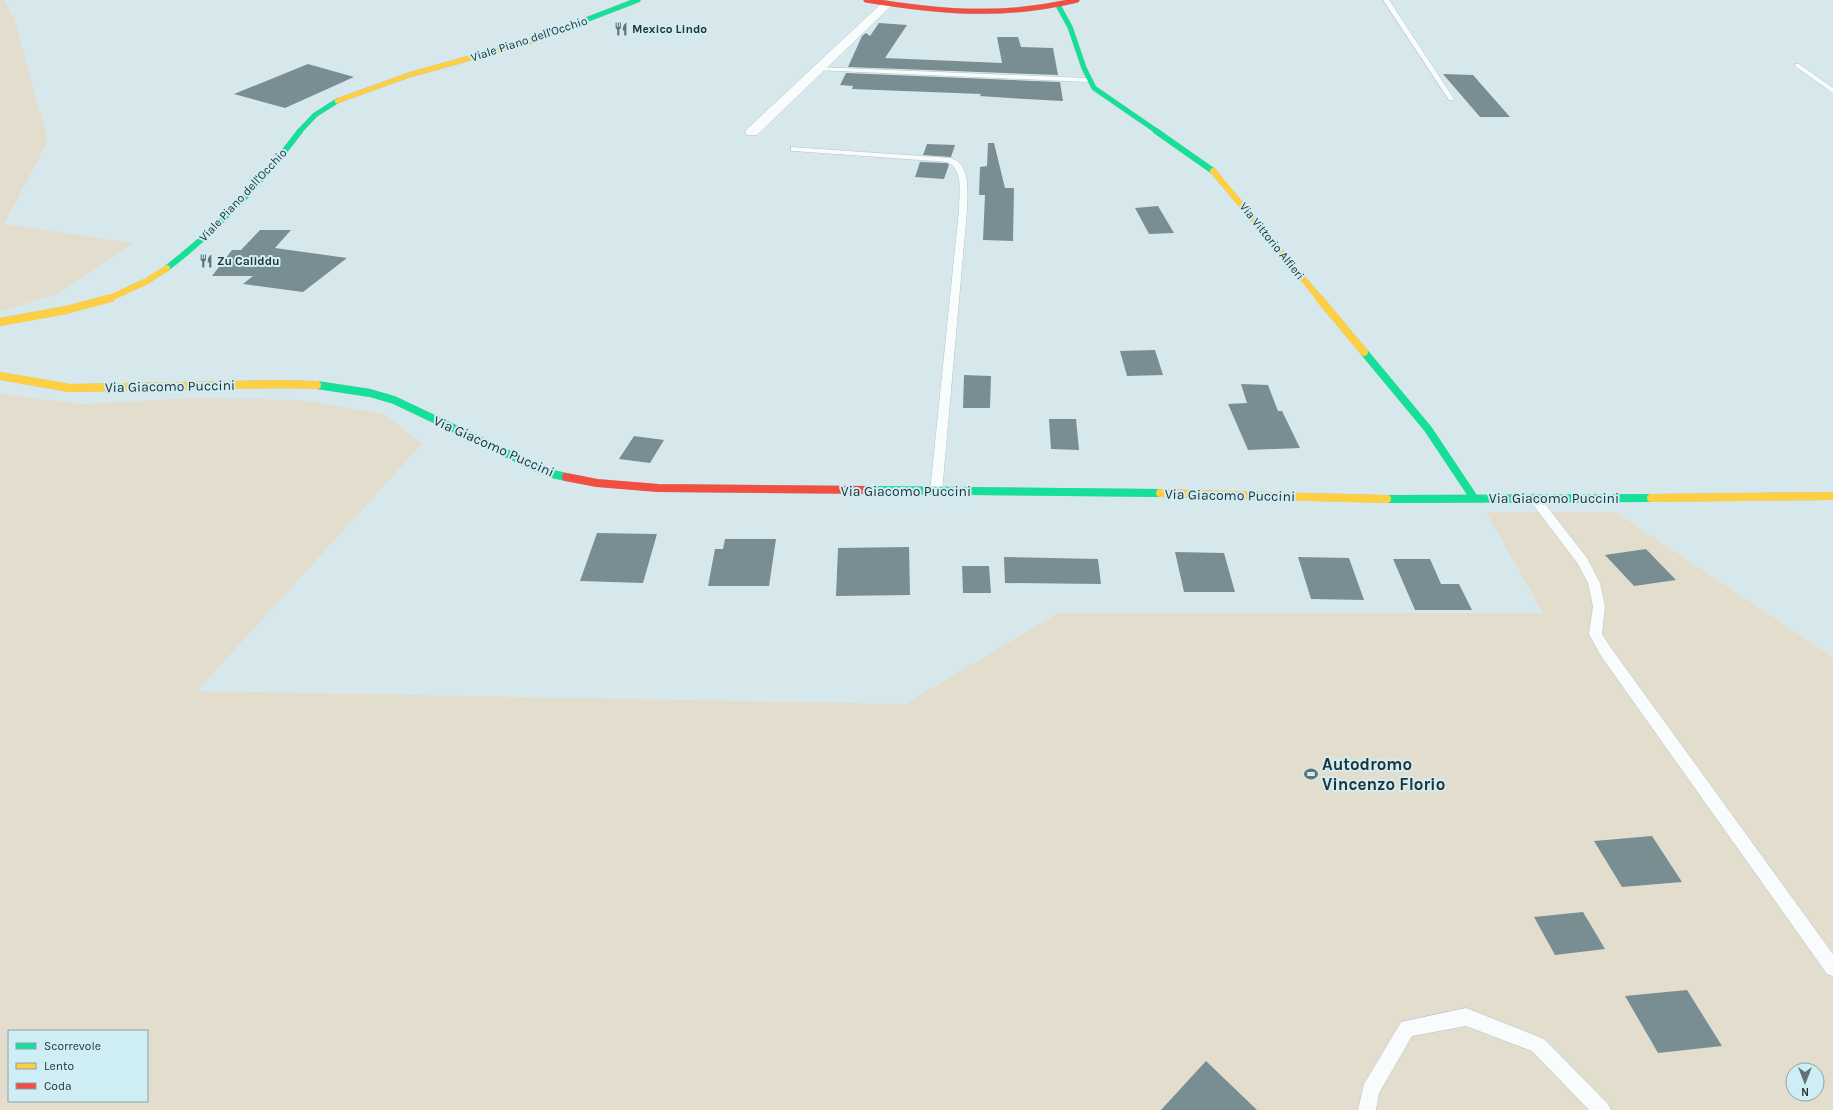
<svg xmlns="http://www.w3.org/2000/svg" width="1833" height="1110" font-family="Karla,sans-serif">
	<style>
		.green { fill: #e3ddcd; fill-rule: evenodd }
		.building { fill: #798e93 }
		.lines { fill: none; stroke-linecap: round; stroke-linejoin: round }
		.lane-casing { stroke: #b7c4c8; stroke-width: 1 }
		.street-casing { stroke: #b7c4c8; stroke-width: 1 }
		.fast-far2-casing { stroke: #b7c4c8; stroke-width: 5.5 }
		.fast-far1-casing { stroke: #b7c4c8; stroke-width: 6 }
		.fast-casing { stroke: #b7c4c8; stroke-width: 8 }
		.slow-far2-casing { stroke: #b7c4c8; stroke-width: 5.5 }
		.slow-far1-casing { stroke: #b7c4c8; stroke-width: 6 }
		.slow-casing { stroke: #b7c4c8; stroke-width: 8 }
		.jam-far1-casing { stroke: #b7c4c8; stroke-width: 5.5 }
		.jam-casing { stroke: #b7c4c8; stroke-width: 8 }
		.lane { fill: #f9fcfc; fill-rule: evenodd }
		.street { fill: #f9fcfc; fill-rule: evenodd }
		.fast-far2 { stroke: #16e098; stroke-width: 5 }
		.fast-far1 { stroke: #16e098; stroke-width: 6 }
		.fast { stroke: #16e098; stroke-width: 8 }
		.slow-far2 { stroke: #ffcf43; stroke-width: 5 }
		.slow-far1 { stroke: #ffcf43; stroke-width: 6 }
		.slow { stroke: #ffcf43; stroke-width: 8 }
		.jam-far1 { stroke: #f24e42; stroke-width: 5 }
		.jam { stroke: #f24e42; stroke-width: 8 }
		.labels { text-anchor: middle; stroke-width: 4; stroke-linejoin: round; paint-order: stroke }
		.far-poi-label { font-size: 12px; font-weight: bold; fill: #263235; stroke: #cfedf5; text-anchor: start }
		.far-street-label { font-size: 12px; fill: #263235; stroke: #cfedf5 }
		.street-label { font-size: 14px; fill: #263235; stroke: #cfedf5 }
		.near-poi-label { font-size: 17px; font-weight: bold; fill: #263235; stroke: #cfedf5; text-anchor: start }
	</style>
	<rect width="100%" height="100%" fill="#d7e8ed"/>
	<path class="green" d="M0 0H4L14 18 48 141 4 224 133 243 57 294 0 312Z
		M0 394 83 404 193 398 302 400 384 414 422 444 197 691 905 704 1058 613H1543L1486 512H1616L1833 657V1110H0ZM9 1031H147V1101H9ZM1793 1070H1817V1094H1793Z"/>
	<path class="building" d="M879 23 907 25 885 58 1002 63 997 37H1018L1021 47 1053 48 1058 75 848 67 862 36 866 33 870 36Z
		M308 64 354 77 285 108 234 94Z
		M846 73 1060 82 1063 101 1009 98 980 96 981 94 852 89 853 86 840 85Z
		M1443 74 1473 75 1510 117H1480Z
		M988 143H994L1005 188H1014L1013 241 983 240 985 195H979L980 167 987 166Z
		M927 144 955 145 951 157 923 155Z
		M920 162 947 163 949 165 944 179 915 177Z
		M1158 206 1174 233 1149 234 1135 208Z
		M260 230H291L275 248 347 258 303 292 243 284 253 276H212L232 250H241Z
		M1155 350 1163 375 1127 376 1120 351Z
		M964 375 991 376 990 408H963Z
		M1241 384 1268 385 1278 411H1282L1300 448 1248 450 1228 404 1247 403Z
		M1049 419H1076L1079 450 1051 449Z
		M634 436 664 440 650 463 619 459Z
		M597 533 657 534 643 583 580 581Z
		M725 539H776L769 586H708L715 549H723Z
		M909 547 910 595 836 596 838 548Z
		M1646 549 1676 580 1634 586 1605 555Z
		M1175 552 1224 553 1235 592H1184Z
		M1004 557 1098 559 1101 584 1005 583Z
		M1298 557 1349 558 1364 600 1311 599Z
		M1393 559H1430L1441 584H1459L1472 610H1415Z
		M962 566H989L991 593H963Z
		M1652 836 1682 882 1622 887 1594 841Z
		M1583 912 1605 949 1555 955 1534 917Z
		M1687 990 1722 1046 1658 1053 1625 996Z
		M1206 1061 1257 1110H1161Z"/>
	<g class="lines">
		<g class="lane-casing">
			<path id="lane" d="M1383 0H1389L1454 99 1453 100H1449Z
				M1795 64H1799L1833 88V93L1795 66Z
				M817 67 1087 78 1090 80 1087 82 815 70 814 69Z
				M791 147 950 158C972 164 967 192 967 210L942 492 940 495 936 496 930 492 959 210C959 194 964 171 948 162L794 151H791Z
				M1534 494 1538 495 1587 558 1600 583 1605 606 1602 634 1611 648 1833 954V976L1827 974 1601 656 1589 634 1593 606 1588 583 1578 564 1528 498 1530 495Z
				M1466 1008 1544 1039 1608 1104 1611 1110H1589L1532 1051 1466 1026 1412 1036 1379 1093 1376 1110H1358L1364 1084 1401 1022Z"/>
		</g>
		<g class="street-casing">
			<path id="street" d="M887 1 891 2 892 4 891 6 757 135H747L745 132 747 129 883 2Z"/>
		</g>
		<g class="fast-far2-casing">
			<path id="fast-far2" d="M1059 7 1070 27 1084 68 1094 88 1158 132
				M531 41 638 0
				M299 132 315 115 337 101"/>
		</g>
		<g class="fast-far1-casing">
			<path id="fast-far1" d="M1156 131 1213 171
				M167 268C218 229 261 183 300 131"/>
		</g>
		<g class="fast-casing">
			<path id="fast" d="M1364 352 1428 429 1474 498
				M317 385 370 393 394 400 548 473 566 477
				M871 490 1160 493
				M1387 499 1651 498"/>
		</g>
		<g class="slow-far2-casing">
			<path id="slow-far2" d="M337 101 409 75 531 41"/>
		</g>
		<g class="slow-far1-casing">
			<path id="slow-far1" d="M1213 171 1320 299
				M108 299 147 281 167 268"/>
		</g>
		<g class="slow-casing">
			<path id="slow" d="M1319 298 1364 352
				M0 322 66 310 111 298
				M0 376 70 388 282 384 317 385
				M1160 493 1387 499
				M1651 498 1833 496"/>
		</g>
		<g class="jam-far1-casing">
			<path id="jam-far1" d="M866 0C940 12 1003 18 1077 0"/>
		</g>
		<g class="jam-casing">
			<path id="jam" d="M566 477 597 483 658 488 871 490"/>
		</g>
		<use href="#lane" class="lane"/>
		<use href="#street" class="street"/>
		<use href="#fast-far2" class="fast-far2"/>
		<use href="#fast-far1" class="fast-far1"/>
		<use href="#fast" class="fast"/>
		<use href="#slow-far2" class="slow-far2"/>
		<use href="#slow-far1" class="slow-far1"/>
		<use href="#slow" class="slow"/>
		<use href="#jam-far1" class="jam-far1"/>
		<use href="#jam" class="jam"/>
	</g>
	<defs>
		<g id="restaurant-bare" transform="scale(1.08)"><path d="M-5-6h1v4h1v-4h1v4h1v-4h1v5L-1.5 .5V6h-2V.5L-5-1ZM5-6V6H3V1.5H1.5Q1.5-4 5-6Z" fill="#647275" stroke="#cfedf5" stroke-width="2.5" paint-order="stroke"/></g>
		<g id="stadium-bare" transform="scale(1.08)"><path d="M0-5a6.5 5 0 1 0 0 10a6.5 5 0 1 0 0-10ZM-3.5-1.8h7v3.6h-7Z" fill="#647275" stroke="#cfedf5" stroke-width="2.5" paint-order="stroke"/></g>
	</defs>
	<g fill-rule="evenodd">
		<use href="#restaurant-bare" x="621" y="29"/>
		<use href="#restaurant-bare" x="206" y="261"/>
		<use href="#stadium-bare" x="1311" y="774"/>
	</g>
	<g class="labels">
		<g class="far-poi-label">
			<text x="632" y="33">Mexico Lindo</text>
			<text x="217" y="265">Zu Caliddu</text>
		</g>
		<g class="far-street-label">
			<text transform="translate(529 39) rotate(-18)" y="4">Viale Piano dell'Occhio</text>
			<text transform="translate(243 195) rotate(-47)" y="4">Viale Piano dell'Occhio</text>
			<text transform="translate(1272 241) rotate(51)" y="4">Via Vittorio Alfieri</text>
		</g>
		<g class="street-label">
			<text transform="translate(170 386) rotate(-1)" y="5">Via Giacomo Puccini</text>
			<text transform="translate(494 446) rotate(24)" y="5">Via Giacomo Puccini</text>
			<text x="906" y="496">Via Giacomo Puccini</text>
			<text transform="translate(1230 495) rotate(1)" y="5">Via Giacomo Puccini</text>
			<text x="1554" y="503">Via Giacomo Puccini</text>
		</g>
		<g class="near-poi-label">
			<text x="1322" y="770">Autodromo<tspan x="1322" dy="20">Vincenzo Florio</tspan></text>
		</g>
	</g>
	<rect x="8" y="1030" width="140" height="72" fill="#cfedf5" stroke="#8ba2a8"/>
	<rect x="16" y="1043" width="20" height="6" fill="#16e098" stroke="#8ba2a8"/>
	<text x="44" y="1050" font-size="12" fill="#263235">Scorrevole</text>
	<rect x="16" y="1063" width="20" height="6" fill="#ffcf43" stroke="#8ba2a8"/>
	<text x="44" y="1070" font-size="12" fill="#263235">Lento</text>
	<rect x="16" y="1083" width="20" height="6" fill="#f24e42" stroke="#8ba2a8"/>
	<text x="44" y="1090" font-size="12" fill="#263235">Coda</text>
	<g transform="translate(1805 1082) rotate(180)"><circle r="19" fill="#cfedf5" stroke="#8ba2a8"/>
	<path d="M0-3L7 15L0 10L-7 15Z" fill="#647275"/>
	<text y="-6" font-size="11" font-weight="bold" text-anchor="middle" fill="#263235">N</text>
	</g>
</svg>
